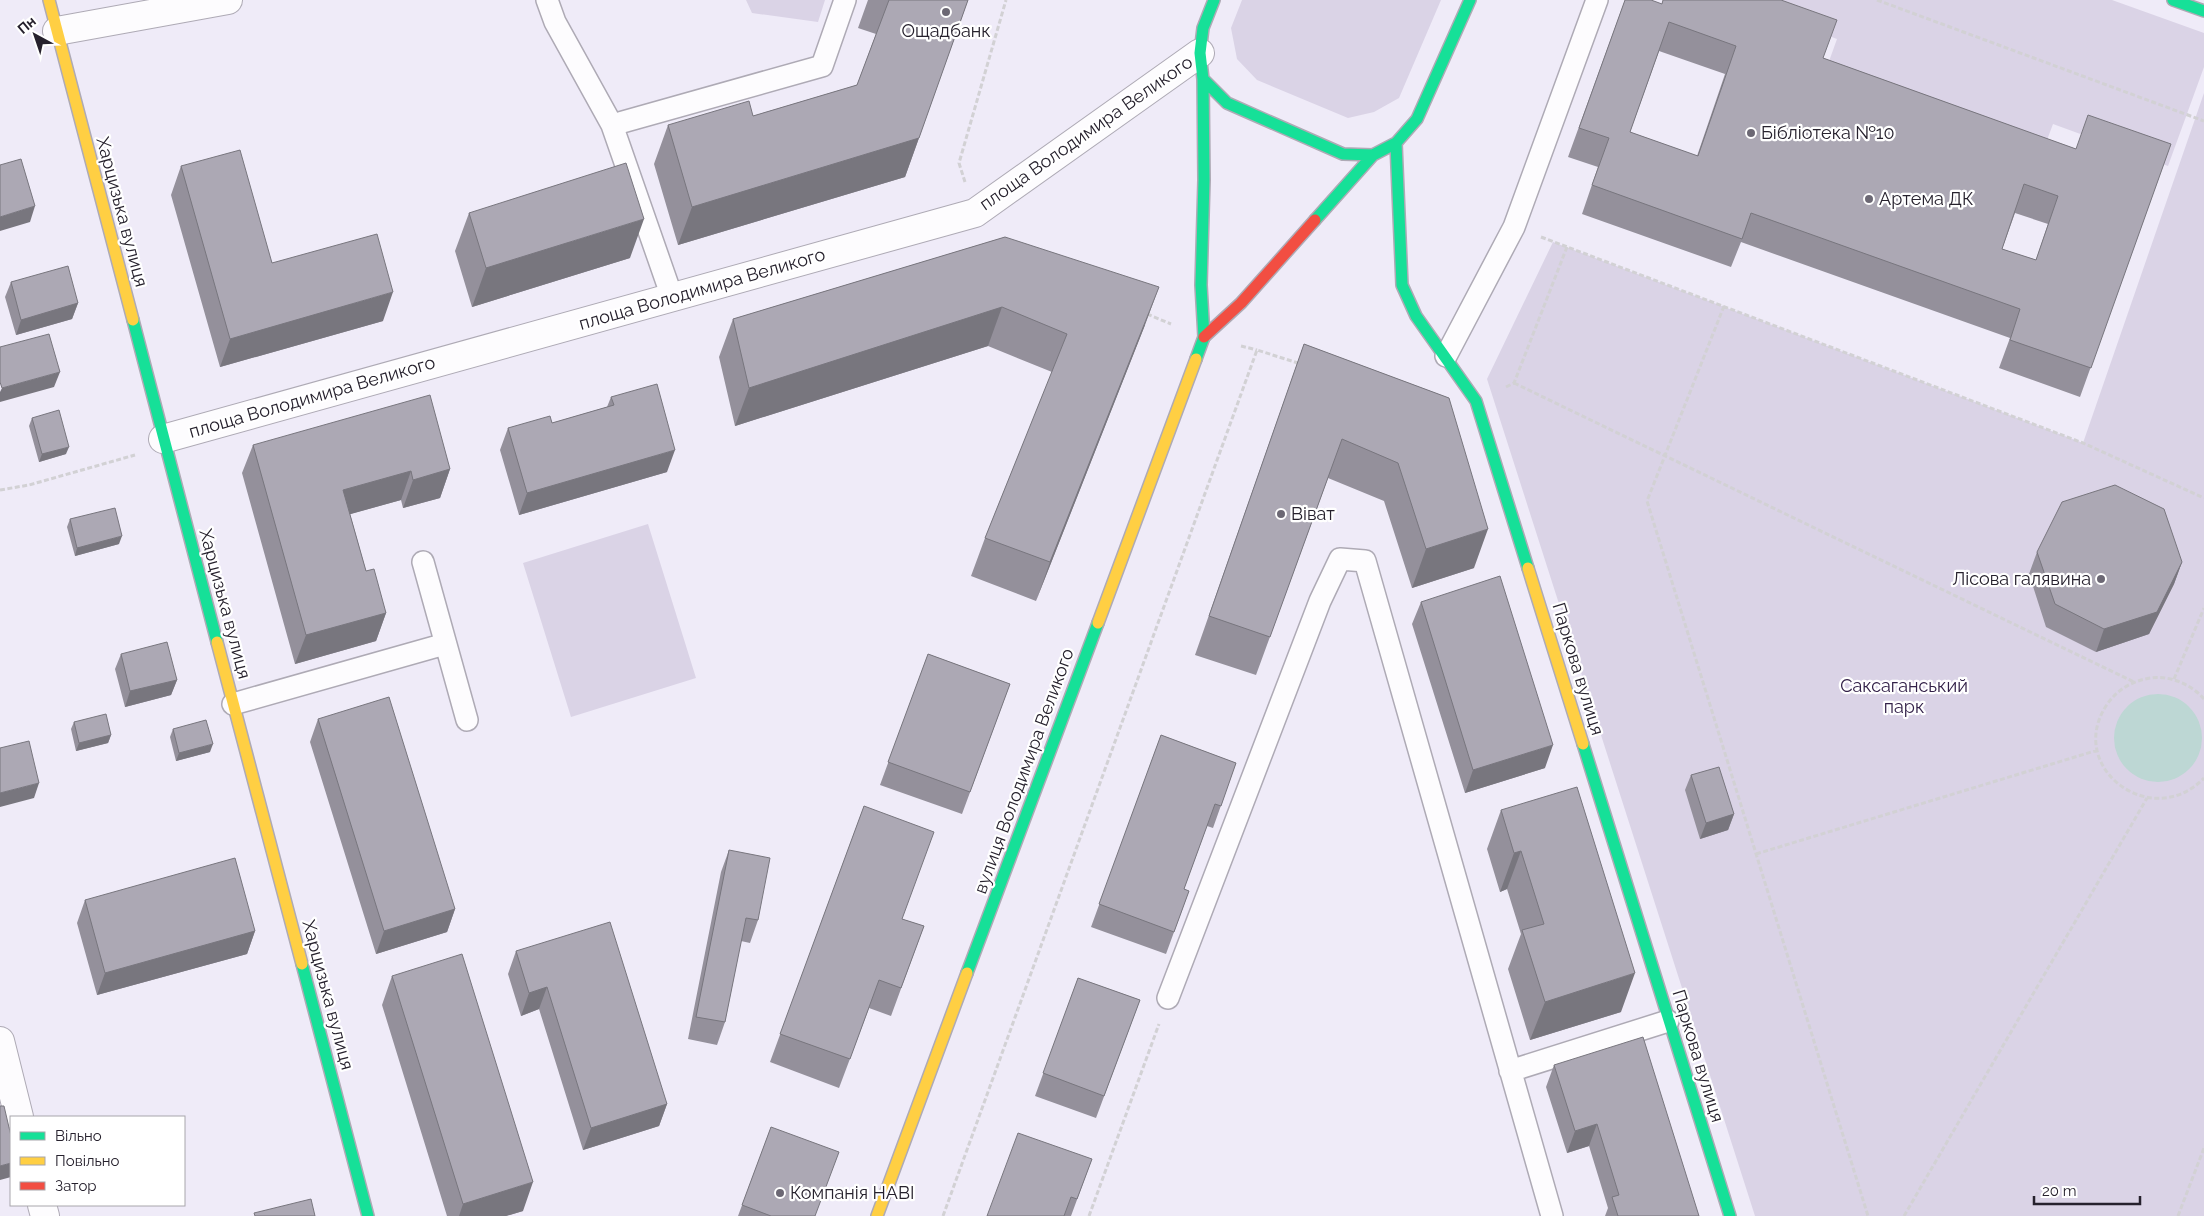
<svg xmlns="http://www.w3.org/2000/svg" width="2204" height="1216" font-family="Raleway,sans-serif">
	<style>
		.green { fill: #dad3e6 }
		.water { fill: #bdd7d4 }
		.lines { fill: none; stroke-linecap: round; stroke-linejoin: round }
		.lane-casing { stroke: #aeaab5; stroke-width: 24 }
		.street-casing { stroke: #aeaab5; stroke-width: 30 }
		.fast-casing { stroke: #aeaab5; stroke-width: 14 }
		.slow-casing { stroke: #aeaab5; stroke-width: 14 }
		.jam-casing { stroke: #aeaab5; stroke-width: 14 }
		.path { stroke: #d2d1d4; stroke-width: 3; stroke-dasharray: 5 2.5; stroke-linecap: butt }
		.lane { stroke: #fdfcfe; stroke-width: 21 }
		.street { stroke: #fdfcfe; stroke-width: 28 }
		.fast { stroke: #16e098; stroke-width: 11 }
		.slow { stroke: #ffcf43; stroke-width: 11 }
		.jam { stroke: #f24e42; stroke-width: 11 }
		.wall { fill: #94909b; fill-rule: evenodd }
		.shaded-wall { fill: #78767e }
		.building { fill: #aca8b4; stroke: #78767e; fill-rule: evenodd }
		.poi-dot { fill: #6c6874; stroke: #fff; stroke-width: 2 }
		.labels { text-anchor: middle; stroke-width: 4.5; stroke-linejoin: round; paint-order: stroke }
		.poi-label { font-size: 18px; fill: #26212d; stroke: #fff; text-anchor: start }
		.street-label { font-size: 18px; fill: #26212d; stroke: #fff }
		.park-label { font-size: 18px; fill: #322048; stroke: #fff }
	</style>
	<rect width="100%" height="100%" fill="#efebf8"/>
	<path class="green" d="M746 0H825L818 22 752 13Z
		M1242 0H1441L1399 98 1374 112 1348 118 1257 80 1237 59 1231 28Z
		M1731 0H2112L2204 33V67L2168 166 2053 124 2041 156 1823 78 1837 39Z
		M2204 93V1216H1755L1487 379 1553 242 2083 443Z
		M648 524 696 678 571 717 523 563Z"/>
	<path class="water" d="M2114 738a44 44 0 1 1 88 0a44 44 0 1 1-88 0Z"/>
	<g class="lines">
		<g class="lane-casing">
			<path id="lane" d="M547 0 555 22 612 125 672 297
				M612 125 822 66 845 0
				M1446 356 1514 227 1597 0
				M423 562 467 720
				M233 704 445 644
				M1168 998 1320 601 1340 559 1365 561 1552 1216
				M1510 1071 1668 1021"/>
		</g>
		<g class="street-casing">
			<path id="street" d="M57 31 228 0
				M163 439 975 213 1200 53
				M0 1041 19 1117
				M42 1205 45 1216"/>
		</g>
		<g class="fast-casing">
			<path id="fast" d="M2173 0 2204 11
				M1203 79 1227 103 1343 154 1373 155 1396 143 1417 119 1470 0
				M1396 143 1402 285 1416 316 1476 401 1528 568
				M1315 220 1373 155
				M133 320 217 642
				M1196 359 1204 337 1201 285 1204 180 1203 79 1200 53 1203 28 1214 0
				M1583 744 1730 1216
				M302 964 368 1216
				M967 973 1098 623"/>
		</g>
		<g class="slow-casing">
			<path id="slow" d="M49 0 133 320
				M1528 568 1583 744
				M1098 623 1196 359
				M217 642 302 964
				M877 1216 967 973"/>
		</g>
		<g class="jam-casing">
			<path id="jam" d="M1204 337 1241 303 1315 220"/>
		</g>
		<path class="path" d="M1877 0 2204 121
			M965 182 959 163 1006 0
			M1541 237 2083 443 2204 498
			M1724 306 1647 501 1868 1216
			M1147 314 1171 324
			M1241 346 1257 350
			M1514 383 2134 682
			M1506 387 1514 383 1567 247
			M0 490 29 485 135 455
			M2174 679 2204 608
			M2204 699C2191 684 2169 675 2150 678 2132 681 2116 690 2106 706 2066 768 2152 832 2204 778
			M1756 854 2098 750
			M943 1216 1257 350 1301 364
			M1089 1216 1159 1024
			M1904 1216 2147 798
			M2178 1216 2204 1148"/>
		<use href="#lane" class="lane"/>
		<use href="#street" class="street"/>
		<use href="#fast" class="fast"/>
		<use href="#slow" class="slow"/>
		<use href="#jam" class="jam"/>
	</g>
	<path class="wall" d="M868 0H968L905 177 678 245 654 164 668 125 753 116 857 85 876 34 858 28Z
		M1625 0 1823 58 2076 149 2171 144 2080 397 1999 368 2010 338 1741 242 1731 267 1582 214 1598 167 1568 157ZM1659 51 1725 74 1697 156 1630 132ZM2015 213 2048 224 2036 260 2002 249Z
		M181 166 272 263 383 321 220 367 171 195Z
		M469 213 630 258 472 307 455 251Z
		M1005 237 1145 325 1036 601 971 576 985 538 1052 372 988 346 735 426 719 357 733 319Z
		M11 282 78 303 72 319 16 335 5 297Z
		M1304 344 1449 398 1474 568 1412 588 1384 501 1328 478 1256 675 1195 655Z
		M611 397 667 472 519 515 500 450 508 428 552 423 607 407Z
		M32 418 66 454 39 462 29 426Z
		M253 445 450 469 440 498 403 508 401 500 350 514 366 571 386 613 376 641 295 664 242 473Z
		M70 519 119 544 75 556 67 527Z
		M2037 552 2182 562 2174 584 2149 634 2096 652 2046 627 2029 574Z
		M1421 602 1545 768 1465 793 1412 624Z
		M121 654 177 680 171 695 125 707 115 669Z
		M928 654 1010 684 962 814 880 785Z
		M318 719 455 909 447 932 376 954 310 742Z
		M74 722 111 735 108 743 76 751 71 729Z
		M173 729 210 752 176 761 170 737Z
		M1161 735 1236 763 1213 828 1207 826 1184 889 1189 891 1166 954 1091 927Z
		M1691 775 1734 814 1728 830 1700 839 1685 790Z
		M864 806 902 919 924 926 891 1016 869 1008 839 1088 770 1062Z
		M1501 810 1621 1012 1530 1040 1508 969 1521 934 1507 889 1500 892 1487 849Z
		M729 850 758 920 750 943 741 941 725 1022 717 1045 688 1039 721 872Z
		M85 900 255 931 247 954 97 995 77 923Z
		M516 951 667 1104 659 1126 583 1150 539 1009 521 1016 508 974Z
		M392 976 523 1211 506 1216H447L382 1005Z
		M1078 978 1140 1000 1096 1118 1035 1096Z
		M1554 1065 1699 1216H1605L1608 1208 1589 1146 1567 1153 1546 1087Z
		M771 1127 815 1216H738Z
		M1092 1159 1071 1216H987Z"/>
	<path class="shaded-wall" d="M919 138 905 177 678 245 692 207Z
		M35 206 30 222 0 231V217Z
		M644 219 630 258 472 307 486 268Z
		M1159 287 1145 325 1036 601 1050 562Z
		M393 292 383 321 220 367 230 339Z
		M78 303 72 319 16 335 21 320Z
		M1002 307 988 346 735 426 749 388Z
		M60 372 54 387 0 402V392L2 388Z
		M69 447 66 454 39 462 42 454Z
		M675 450 667 472 519 515 527 493Z
		M450 469 440 498 403 508 413 480Z
		M411 471 401 500 333 519 343 490Z
		M1488 529 1474 568 1412 588 1426 549Z
		M122 536 119 544 75 556 77 548Z
		M2182 562 2174 584 2149 634 2096 652 2104 629Z
		M386 613 376 641 295 664 306 635Z
		M177 680 171 695 125 707 130 691Z
		M111 735 108 743 76 751 79 743Z
		M213 744 210 752 176 761 179 753Z
		M1553 745 1545 768 1465 793 1473 770Z
		M39 783 34 798 0 807V793Z
		M1734 814 1728 830 1700 839 1706 823Z
		M1521 851 1507 889 1500 892 1514 853Z
		M455 909 447 932 376 954 384 931Z
		M255 931 247 954 97 995 105 973Z
		M1635 973 1621 1012 1530 1040 1545 1002Z
		M547 987 539 1009 521 1016 529 993Z
		M667 1104 659 1126 583 1150 591 1128Z
		M1597 1124 1589 1146 1567 1153 1575 1131Z
		M11 1163V1177L0 1180V1166Z
		M533 1182 523 1211 506 1216H459L463 1204Z"/>
	<path class="building" d="M889 0H968L919 138 692 207 668 125 749 101 753 116 857 85Z
		M1625 0H1651L1662 4 1663 0H1781L1837 20 1823 58 2076 149 2088 115 2171 144 2091 368 2010 340 2020 309 1751 213 1742 239 1592 185 1609 138 1579 128ZM1669 22 1736 46 1698 156 1630 132ZM2024 184 2058 196 2036 260 2002 249Z
		M240 150 272 263 377 234 393 292 230 339 181 166Z
		M21 159 35 206 0 217V165Z
		M626 163 644 219 486 268 469 213Z
		M1005 237 1159 287 1050 562 985 538 1067 334 1002 307 749 388 733 319Z
		M68 266 78 303 21 320 11 282Z
		M49 334 60 372 2 388 0 382V347Z
		M1304 344 1449 398 1488 529 1426 549 1398 463 1342 439 1270 637 1209 616Z
		M657 384 675 450 527 493 508 428 550 416 552 423 614 405 611 397Z
		M430 395 450 469 413 480 411 471 343 490 366 571 374 569 386 613 306 635 253 445Z
		M59 410 69 447 42 454 32 418Z
		M2115 485 2164 509 2182 562 2157 612 2104 629 2055 604 2037 552 2062 502Z
		M115 508 122 536 77 548 70 519Z
		M1500 576 1553 745 1473 770 1421 602Z
		M167 642 177 680 130 691 121 654Z
		M928 654 1010 684 970 792 888 762Z
		M389 697 455 909 384 931 318 719Z
		M106 714 111 735 79 743 74 722Z
		M206 720 213 744 179 753 173 729Z
		M1161 735 1236 763 1221 806 1215 804 1184 889 1189 891 1174 932 1099 904Z
		M29 741 39 783 0 793V748Z
		M1719 767 1734 814 1706 823 1691 775Z
		M1577 787 1635 973 1545 1002 1522 930 1544 924 1521 851 1514 853 1501 810Z
		M864 806 934 832 902 919 924 926 901 988 879 980 850 1059 780 1034Z
		M729 850 770 858 758 920 746 918 725 1022 696 1017Z
		M235 858 255 931 105 973 85 900Z
		M610 922 667 1104 591 1128 547 987 529 993 516 951Z
		M462 954 533 1182 463 1204 392 976Z
		M1078 978 1140 1000 1104 1096 1043 1073Z
		M1643 1037 1699 1216H1618L1612 1197 1619 1195 1597 1124 1575 1131 1554 1065Z
		M0 1106H4L11 1136V1163L0 1166Z
		M771 1127 839 1152 815 1216H771L742 1205Z
		M1018 1133 1092 1159 1077 1199 1071 1197 1064 1216H987Z
		M311 1199 315 1216H255L254 1213Z"/>
	<g class="poi-dot">
		<circle cx="946" cy="12" r="5"/>
		<circle cx="1751" cy="133" r="5"/>
		<circle cx="1869" cy="199" r="5"/>
		<circle cx="1281" cy="514" r="5"/>
		<circle cx="2101" cy="579" r="5"/>
		<circle cx="780" cy="1193" r="5"/>
	</g>
	<g class="labels">
		<g class="poi-label">
			<text x="946" y="37" text-anchor="middle">Ощадбанк</text>
			<text x="1761" y="139">Бібліотека №10</text>
			<text x="1879" y="205">Артема ДК</text>
			<text x="1291" y="520">Віват</text>
			<text x="2091" y="585" text-anchor="end">Лісова галявина</text>
			<text x="790" y="1199">Компанія НАВІ</text>
		</g>
		<g class="street-label">
			<text transform="translate(1086 133) rotate(-35)" y="6">площа Володимира Великого</text>
			<text transform="translate(122 212) rotate(75)" y="6">Харцизька вулиця</text>
			<text transform="translate(702 289) rotate(-16)" y="6">площа Володимира Великого</text>
			<text transform="translate(312 397) rotate(-16)" y="6">площа Володимира Великого</text>
			<text transform="translate(225 604) rotate(75)" y="6">Харцизька вулиця</text>
			<text transform="translate(1578 669) rotate(73)" y="6">Паркова вулиця</text>
			<text transform="translate(1024 771) rotate(-70)" y="6">вулиця Володимира Великого</text>
			<text transform="translate(328 995) rotate(75)" y="6">Харцизька вулиця</text>
			<text transform="translate(1698 1056) rotate(73)" y="6">Паркова вулиця</text>
		</g>
		<g class="park-label">
			<text x="1904" y="692">Саксаганський<tspan x="1904" dy="21">парк</tspan></text>
		</g>
	</g>
	<rect x="10" y="1116" width="175" height="90" fill="#ffffff" stroke="#a8a6ab"/>
	<rect x="20" y="1132" width="25" height="8" fill="#16e098" stroke="#a8a6ab"/>
	<text x="55" y="1141" font-size="15" fill="#26212d">Вільно</text>
	<rect x="20" y="1157" width="25" height="8" fill="#ffcf43" stroke="#a8a6ab"/>
	<text x="55" y="1166" font-size="15" fill="#26212d">Повільно</text>
	<rect x="20" y="1182" width="25" height="8" fill="#f24e42" stroke="#a8a6ab"/>
	<text x="55" y="1191" font-size="15" fill="#26212d">Затор</text>
	<g transform="translate(35 35) rotate(320)" stroke="#ffffff" stroke-width="4" paint-order="stroke">
	<path d="M0-4L9 19L0 12L-9 19Z" fill="#26212d"/>
	<text y="-8" font-size="14" font-weight="bold" text-anchor="middle" fill="#26212d">Пн</text>
	</g>
	<path d="M2034 1196v8h106v-8" fill="none" stroke="#26212d" stroke-width="2.5"/>
	<text x="2042" y="1196" font-size="15" fill="#26212d" stroke="#ffffff" stroke-width="4" paint-order="stroke">20 m</text>
</svg>
